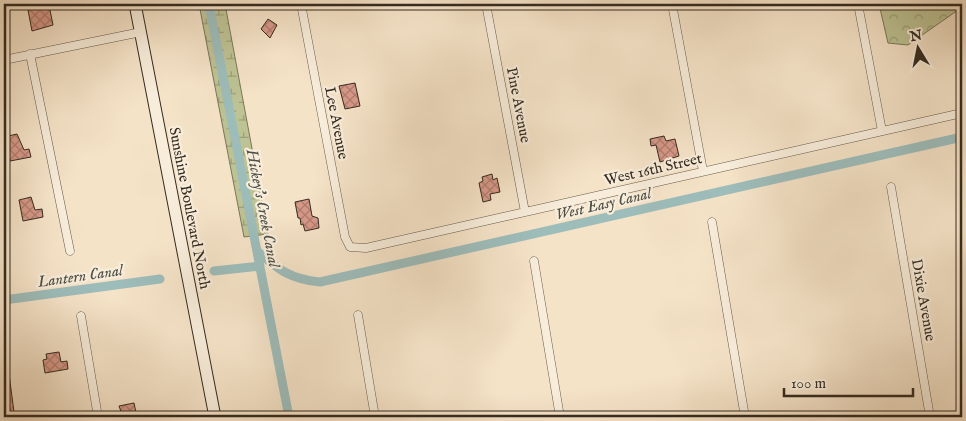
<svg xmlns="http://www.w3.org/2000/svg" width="966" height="421" font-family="'IM FELL English',serif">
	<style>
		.forest { fill: url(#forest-crowns); stroke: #79775a }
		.wetland { fill: url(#wetland-marsh); stroke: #79775a }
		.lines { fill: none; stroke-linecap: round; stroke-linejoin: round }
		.canal { stroke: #9dbdbb; stroke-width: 9 }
		.building { fill: url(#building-cross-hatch); stroke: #342b20 }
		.street-casing { stroke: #64594a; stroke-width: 9 }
		.secondary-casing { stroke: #342b20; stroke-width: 13 }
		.street { stroke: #f8eddb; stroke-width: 8 }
		.secondary { stroke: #f8eddb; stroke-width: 11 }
		.labels { text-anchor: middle; stroke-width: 4.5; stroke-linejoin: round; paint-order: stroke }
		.street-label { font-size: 15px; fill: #342b20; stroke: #f8eddb }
		.water-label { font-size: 16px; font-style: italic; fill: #4e5047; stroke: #f8eddb }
	</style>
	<defs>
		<pattern id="forest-crowns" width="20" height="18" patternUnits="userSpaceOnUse" patternTransform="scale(1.25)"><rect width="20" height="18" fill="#bec394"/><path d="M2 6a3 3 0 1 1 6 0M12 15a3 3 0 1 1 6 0" fill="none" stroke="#9b9f78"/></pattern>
		<pattern id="wetland-marsh" width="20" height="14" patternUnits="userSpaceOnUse" patternTransform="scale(1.25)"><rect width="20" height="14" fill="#bec394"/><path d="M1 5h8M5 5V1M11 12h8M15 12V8" fill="none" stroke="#9b9f78"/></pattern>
		<pattern id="building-cross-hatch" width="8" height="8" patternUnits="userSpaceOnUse" patternTransform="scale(1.25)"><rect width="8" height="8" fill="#d79888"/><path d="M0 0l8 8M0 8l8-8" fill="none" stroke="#af7c6f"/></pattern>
	</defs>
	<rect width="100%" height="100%" fill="#f5e3c8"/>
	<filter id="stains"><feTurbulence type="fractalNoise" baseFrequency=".004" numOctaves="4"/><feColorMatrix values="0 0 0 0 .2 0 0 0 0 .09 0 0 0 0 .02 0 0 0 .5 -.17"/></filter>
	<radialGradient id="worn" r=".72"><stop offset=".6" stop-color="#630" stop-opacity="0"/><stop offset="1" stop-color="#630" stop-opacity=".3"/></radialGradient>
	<path class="forest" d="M879 4H960L958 10 908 45 888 43Z"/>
	<path class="wetland" d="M199 4H225L268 234 244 237Z"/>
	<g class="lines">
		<path class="canal" d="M209 4 289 417
			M257 251C279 270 290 279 320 282L962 137
			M214 271 260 266
			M4 300 160 279"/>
	</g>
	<path class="building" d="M36 4 49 5 53 25 32 31 28 10 32 9Z
		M268 19 277 25 270 38 261 29Z
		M355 83 360 106 345 109 339 86Z
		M17 134 24 150 29 149 31 157 10 161 9 156 4 154V147L6 146 4 137Z
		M664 136 666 141 675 139 679 156 660 162 656 145 651 146 650 139Z
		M492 174 493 180 497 178 500 192 490 194 491 200 483 202 479 183 483 181 482 177Z
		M31 197 35 210 42 209 43 217 23 221 19 200Z
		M309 199 312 216 318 218 319 228 305 231 303 224 301 225 300 218H298L295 202Z
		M59 352 61 362 67 361 68 369 45 373 43 360 47 359 46 354Z
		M4 359H7L14 412 4 413Z
		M134 403 137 417H123L119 406Z"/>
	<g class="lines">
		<g class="street-casing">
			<path id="street" d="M301 4 345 237 350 247 366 248 962 113
				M486 4 525 212
				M672 4 703 171
				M858 4 882 131
				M30 54 70 251
				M4 60 141 32
				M891 187 930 417
				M712 222 745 417
				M534 261 560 417
				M358 315 375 417
				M81 316 98 417"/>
		</g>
		<g class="secondary-casing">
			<path id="secondary" d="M135 4 215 417"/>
		</g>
		<use href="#street" class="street"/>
		<use href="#secondary" class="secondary"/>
	</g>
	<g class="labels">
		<g class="street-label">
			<text transform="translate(519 105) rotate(79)" y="5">Pine Avenue</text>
			<text transform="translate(337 123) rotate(79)" y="5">Lee Avenue</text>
			<text transform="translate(653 169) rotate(-13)" y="5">West 16th Street</text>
			<text transform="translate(190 208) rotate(79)" y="5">Sunshine Boulevard North</text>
			<text transform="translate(924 300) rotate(80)" y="5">Dixie Avenue</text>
		</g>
		<g class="water-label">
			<text transform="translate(603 203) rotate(-13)" y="6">West Easy Canal</text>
			<text transform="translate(264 208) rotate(79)" y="6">Hickey's Creek Canal</text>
			<text transform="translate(80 275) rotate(-8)" y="6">Lantern Canal</text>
		</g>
	</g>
	<rect width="966" height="421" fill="none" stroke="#f5e3c8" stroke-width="20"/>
	<rect x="5" y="5" width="956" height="411" fill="none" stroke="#342b20" stroke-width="2.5"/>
	<rect x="10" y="10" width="946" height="401" fill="none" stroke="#342b20"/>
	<g transform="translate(918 48) rotate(350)" stroke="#f8eddb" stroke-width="4" paint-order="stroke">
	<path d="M0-4L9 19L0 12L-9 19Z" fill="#342b20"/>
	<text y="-8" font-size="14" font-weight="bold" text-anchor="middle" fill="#342b20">N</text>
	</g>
	<path d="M784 388v8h129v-8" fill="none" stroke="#342b20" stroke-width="2.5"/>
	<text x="791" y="388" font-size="15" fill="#342b20" stroke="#f8eddb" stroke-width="4" paint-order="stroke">100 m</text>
	<rect width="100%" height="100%" filter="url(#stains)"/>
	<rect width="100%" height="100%" fill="url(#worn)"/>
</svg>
